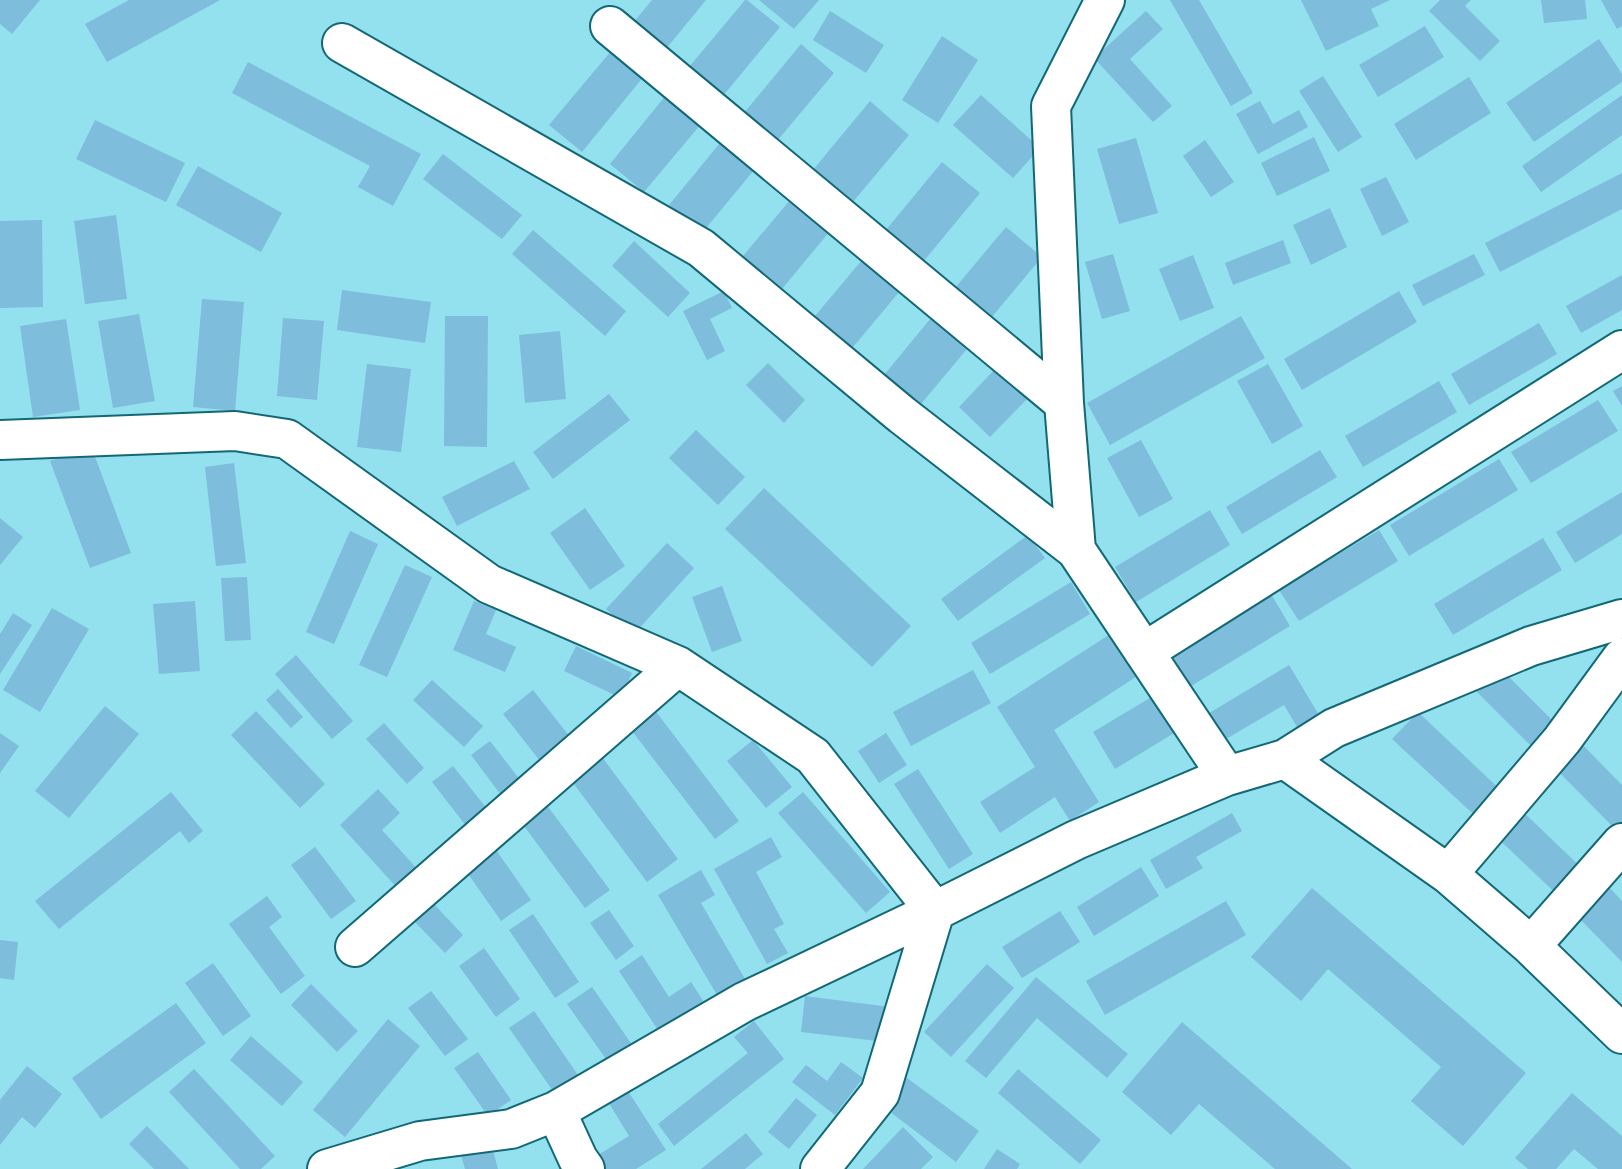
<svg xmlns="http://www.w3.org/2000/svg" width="1622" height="1169" font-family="'Titillium Web',sans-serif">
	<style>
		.building { fill: #7ebddc }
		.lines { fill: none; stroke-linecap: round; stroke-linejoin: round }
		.minor-casing { stroke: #126975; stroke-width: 42 }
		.minor { stroke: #fff; stroke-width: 38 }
	</style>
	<rect width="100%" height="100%" fill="#93e0ee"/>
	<path class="building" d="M0 0H40L12 34 0 24Z
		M129 0H220L107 62 85 24Z
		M652 0H706L661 55 629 28Z
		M745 0H747L780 27 718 102 684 73Z
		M759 0H819L794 29Z
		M1170 0H1199L1253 93 1231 106Z
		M1301 0H1390L1371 9 1379 26 1326 51Z
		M1440 0H1471L1465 6 1500 41 1480 61 1429 11Z
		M1541 0H1585L1587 19 1544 23Z
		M1601 0H1622V26L1617 29Z
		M830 11 884 45 866 73 813 40Z
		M1146 11 1163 29 1130 59 1172 106 1153 122 1094 58Z
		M1425 26 1444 57 1378 97 1359 65Z
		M942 36 978 60 938 123 902 100Z
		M1599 39 1622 74V82L1534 142 1506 103Z
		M617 44 649 70 582 152 549 125Z
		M801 44 834 73 772 147 739 119Z
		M248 62 421 154 393 206 358 187 370 166 232 93Z
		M1323 76 1362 137 1338 152 1299 91Z
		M1469 77 1491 113 1416 160 1394 124Z
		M671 89 706 118 644 192 610 164Z
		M981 95 1040 148 1013 178 953 125Z
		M1622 95V135L1541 192 1522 166Z
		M870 101 909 135 847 209 808 176Z
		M1260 101 1273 124 1299 110 1308 127 1258 154 1236 114Z
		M95 120 185 163 166 202 76 159Z
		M725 137 759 164 702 233 669 205Z
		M1314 137 1330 171 1277 196 1261 163Z
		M1136 138 1158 213 1119 224 1097 149Z
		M1205 140 1234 182 1211 197 1183 156Z
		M443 154 522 215 502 239 423 179Z
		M942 162 980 193 918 268 881 236Z
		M198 166 282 213 261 252 176 205Z
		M1622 173V209L1500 272 1485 243Z
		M1386 177 1409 222 1382 236 1360 189Z
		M796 193 835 225 777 295 738 262Z
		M1330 208 1347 247 1311 265 1293 225Z
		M116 215 127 299 85 304 74 221Z
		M42 220 43 307 0 308V221Z
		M1006 227 1042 257 986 324 950 294Z
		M533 230 626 311 605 336 512 254Z
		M1283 240 1291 263 1233 285 1225 263Z
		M634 241 690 293 668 317 612 266Z
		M867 254 905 285 848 353 810 322Z
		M1113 254 1130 311 1102 319 1085 262Z
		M1474 254 1485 275 1423 306 1412 285Z
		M1193 255 1214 308 1180 321 1159 269Z
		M1622 275V310L1581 333 1566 306Z
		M342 290 431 302 425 343 337 330Z
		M724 291 732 308 710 319 725 351 707 360 683 311Z
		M1399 291 1417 322 1302 390 1284 359Z
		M202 299 244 302 235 411 193 407Z
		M935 313 972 343 916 410 880 380Z
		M139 314 155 401 113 408 98 321Z
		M445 316H488L487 447 444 446Z
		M1241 316 1265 358 1110 445 1087 403Z
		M283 318 324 321 317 400 277 396Z
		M66 319 80 410 33 417 20 326Z
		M1539 323 1557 354 1469 405 1451 374Z
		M560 331 566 399 525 403 519 335Z
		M768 363 805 400 784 423 746 385Z
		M367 364 411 369 401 452 357 447Z
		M1268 364 1303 426 1272 444 1237 381Z
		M997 367 1029 397 990 437 959 407Z
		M1439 381 1457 412 1363 467 1345 436Z
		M1622 386V406L1613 391Z
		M609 394 630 420 553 479 533 452Z
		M1598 400 1618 431 1531 483 1511 452Z
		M696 430 745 477 718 505 669 458Z
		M1141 440 1173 499 1139 517 1107 458Z
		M91 446 131 553 90 568 50 461Z
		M1320 450 1337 477 1242 534 1226 507Z
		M1499 459 1518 490 1409 556 1390 525Z
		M514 461 530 489 457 526 442 497Z
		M234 463 246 563 216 566 205 467Z
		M764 488 911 626 872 667 725 529Z
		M1622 492V534L1575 563 1556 532Z
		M585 508 625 566 590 590 550 533Z
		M1210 510 1230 545 1136 602 1115 567Z
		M0 518 23 537 0 565Z
		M1379 530 1398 561 1299 621 1279 590Z
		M350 531 378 544 334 644 306 632Z
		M1028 535 1045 558 958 621 941 599Z
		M1543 538 1562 570 1453 635 1434 604Z
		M667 543 694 568 634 634 606 609Z
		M405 565 432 577 387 677 359 665Z
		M247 577 251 640 225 641 221 578Z
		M1071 582 1090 614 990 674 971 643Z
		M722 586 742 641 712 652 692 597Z
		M1271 594 1290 626 1191 686 1171 655Z
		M195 601 200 671 159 674 153 604Z
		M474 601 496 610 486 634 516 647 505 672 453 650Z
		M52 608 89 629 40 712 3 690Z
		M13 613 32 625 0 674V634Z
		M1115 631 1142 673 1054 730 1099 802 1070 821 1055 797 1000 833 980 802 1035 767 997 707Z
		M576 646 632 673 621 698 564 671Z
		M296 655 353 721 332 739 275 674Z
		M1289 665 1322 720 1300 732 1284 705 1221 742 1206 715Z
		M1498 666 1562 730 1538 753 1475 690Z
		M973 670 991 703 911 746 893 712Z
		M432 680 483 726 464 747 413 700Z
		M278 689 303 717 291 728 266 700Z
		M533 690 574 742 544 766 503 714Z
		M1155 695 1176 732 1115 769 1093 732Z
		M105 706 139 734 69 818 35 791Z
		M654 709 739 821 715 839 629 727Z
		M256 711 325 784 300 808 231 735Z
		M1418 712 1508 797 1483 823 1392 739Z
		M384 723 424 768 407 784 366 739Z
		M0 733 19 746 0 773Z
		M886 733 907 765 879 783 858 751Z
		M1573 735 1622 785V836L1547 760Z
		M753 740 792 787 766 808 727 761Z
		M490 741 521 781 501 795 471 755Z
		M599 753 678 859 647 882 568 776Z
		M453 766 488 810 467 827 432 782Z
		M918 769 973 854 949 869 894 784Z
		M378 789 400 813 382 830 420 872 400 891 340 825Z
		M171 792 203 831 189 843 180 831 59 929 35 901Z
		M803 792 890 892 866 913 778 813Z
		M543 800 610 890 585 908 518 818Z
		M1516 805 1589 875 1564 901 1490 831Z
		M1232 813 1242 831 1196 857 1203 868 1166 889 1150 860Z
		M771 837 782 857 756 872 784 924 774 929 788 953 767 964 714 869Z
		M315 847 356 901 331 919 291 865Z
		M494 847 531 900 501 921 464 868Z
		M1141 867 1159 896 1094 936 1077 907Z
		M701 870 715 895 701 903 745 979 717 995 658 895Z
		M1607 885 1622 901V962L1576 915Z
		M1312 888 1526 1073 1463 1146 1411 1101 1441 1067 1328 969 1301 1001 1251 957Z
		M267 896 282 917 269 927 305 976 281 994 229 924Z
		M1226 901 1246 935 1105 1015 1086 981Z
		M432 902 463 935 445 953 413 920Z
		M609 910 634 946 616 960 590 923Z
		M1060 911 1080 942 1022 978 1002 947Z
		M533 914 579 982 555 998 509 930Z
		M0 940 18 942 14 980 0 978Z
		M484 948 520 999 496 1017 459 966Z
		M642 955 669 997 691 982 705 1004 660 1033 619 971Z
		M213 963 251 1016 223 1036 185 983Z
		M987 964 1014 988 951 1057 924 1032Z
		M1036 977 1128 1054 1107 1078 1037 1018 986 1078 965 1061Z
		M311 984 358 1031 337 1052 291 1005Z
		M592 987 635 1049 611 1066 567 1004Z
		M431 991 468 1039 445 1056 408 1008Z
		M805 996 890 1007 886 1042 801 1032Z
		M176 1003 206 1043 101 1119 72 1078Z
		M534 1011 580 1078 555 1094 509 1028Z
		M388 1019 420 1046 345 1137 313 1110Z
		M754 1021 784 1059 674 1146 658 1124 748 1053 734 1037Z
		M1182 1022 1352 1169H1275L1199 1104 1171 1135 1122 1092Z
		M251 1036 303 1082 282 1106 230 1060Z
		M478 1052 511 1100 488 1116 454 1068Z
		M841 1062 863 1078 835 1115 792 1082 806 1065 827 1081Z
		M27 1066 62 1094 35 1128 22 1117 0 1145V1100Z
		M194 1069 275 1156 261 1169H240L169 1092Z
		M1018 1069 1101 1140 1080 1164 998 1093Z
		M907 1078 979 1131 956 1162 885 1108Z
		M626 1088 666 1150 636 1169H600L593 1158 629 1136 607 1100Z
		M1572 1093 1622 1136V1169H1598L1574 1149 1556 1169H1528L1515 1158Z
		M796 1098 817 1115 789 1149 768 1132Z
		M147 1126 189 1169H154L129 1144Z
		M903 1127 933 1157 921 1169H863Z
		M746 1133 763 1154 745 1169H701Z
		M492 1147 498 1169H465L461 1155Z
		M997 1149 1020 1164 1017 1169H984Z"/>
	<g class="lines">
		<g class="minor-casing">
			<path id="minor" d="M1105 0 1051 106 1064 403 1076 550 1227 776
				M610 26 1064 403
				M342 43 701 248 902 415 1076 550
				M0 440 235 431 287 439 489 584 678 666 813 756 935 911 880 1093 820 1169
				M1144 652 1622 350
				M1285 759 1448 874 1531 946 1622 1034
				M1448 874 1562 740 1622 658
				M1531 946 1622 843
				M355 947 678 666
				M556 1111 578 1159 585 1169
				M327 1169 420 1141 511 1129 556 1111 744 1002 935 911 1076 840 1227 776 1285 759 1334 728 1531 646 1622 619"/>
		</g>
		<use href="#minor" class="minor"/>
	</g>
</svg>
